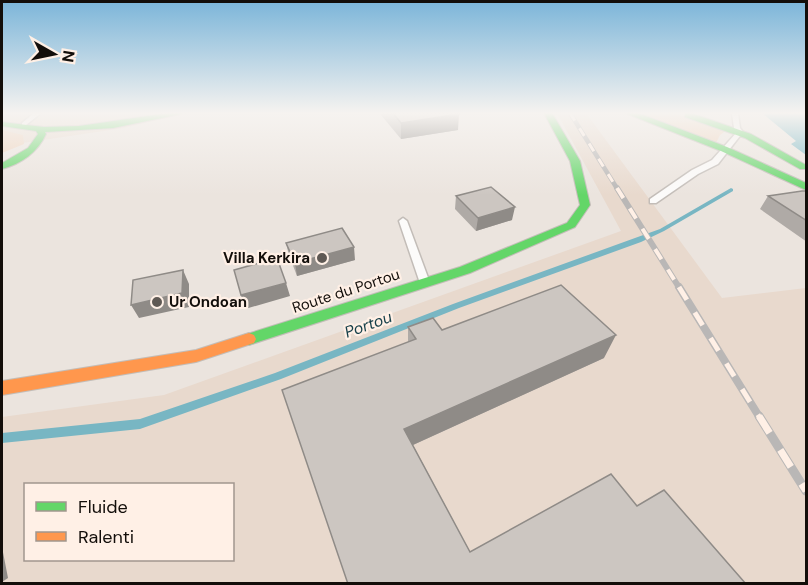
<svg xmlns="http://www.w3.org/2000/svg" width="808" height="585" font-family="'DM Sans',sans-serif">
	<style>
		.built { fill: #e8d9cd; fill-rule: evenodd }
		.green { fill: #efd2bb }
		.water { fill: #78b6c3 }
		.lines { fill: none; stroke-linecap: round; stroke-linejoin: round }
		.stream { fill: #78b6c3; fill-rule: evenodd }
		.lane-casing { stroke: #c3bdb8; stroke-width: 3 }
		.fast-casing { stroke: #c3bdb8; stroke-width: 2 }
		.slow-casing { stroke: #c3bdb8; stroke-width: 2 }
		.lane { fill: #fcfbfa; fill-rule: evenodd }
		.fast { fill: #63d668; fill-rule: evenodd }
		.slow { fill: #ff974d; fill-rule: evenodd }
		.rail-far3-casing { stroke: #b9b7b6; stroke-width: 4.5 }
		.rail-far2-casing { stroke: #b9b7b6; stroke-width: 6 }
		.rail-far1-casing { stroke: #b9b7b6; stroke-width: 8 }
		.rail-casing { stroke: #b9b7b6; stroke-width: 9 }
		.rail-far3 { stroke: #fff0e6; stroke-width: 3; stroke-dasharray: 9; stroke-linecap: butt }
		.rail-far2 { stroke: #fff0e6; stroke-width: 4; stroke-dasharray: 12; stroke-linecap: butt }
		.rail-far1 { stroke: #fff0e6; stroke-width: 5; stroke-dasharray: 15; stroke-linecap: butt }
		.rail { stroke: #fff0e6; stroke-width: 7; stroke-dasharray: 20; stroke-linecap: butt }
		.wall { fill: #afaaa6 }
		.shaded-wall { fill: #8f8b87 }
		.building { fill: #ccc6c1; stroke: #8f8b87; stroke-width: 1.5 }
		.poi-dot { fill: #5f5954; stroke: #fff0e6; stroke-width: 2 }
		.labels { text-anchor: middle; stroke-width: 4.5; stroke-linejoin: round; paint-order: stroke }
		.poi-label { font-size: 15px; font-weight: bold; fill: #130e0a; stroke: #fff0e6; text-anchor: end }
		.street-label { font-size: 15px; fill: #130e0a; stroke: #fff0e6 }
		.water-label { font-size: 16px; font-style: italic; fill: #143e48; stroke: #fff0e6 }
	</style>
	<rect width="100%" height="100%" fill="#ebe4de"/>
	<path class="built" d="M2 113H186L124 128 2 146Z
		M557 113H586L722 298 806 288V583H2V417L164 395 621 231ZM26 484H232V560H26Z"/>
	<path class="green" d="M635 113H674L727 130 720 135 716 143Z
		M2 130 23 135 24 144 2 153Z"/>
	<path class="water" d="M762 113H806V155L791 144 796 141Z"/>
	<g class="lines">
		<path class="stream" d="M731 188 733 189V191L664 231 641 242 459 308 281 379 140 429 2 443V433L140 419 275 373 453 304 635 238 660 229Z"/>
		<g class="lane-casing">
			<path id="lane" d="M34 113H41L26 125H22V123Z
				M732 113H738L740 128 743 132 718 164 698 174 656 203H650V199L692 170 712 160 737 132 734 128Z
				M403 218 407 221 430 283 429 285 425 286 420 283 399 221Z"/>
		</g>
		<g class="fast-casing">
			<path id="fast" d="M168 113H186L113 128 45 132 46 134C38 152 21 164 2 169V163L28 148 38 134 36 131 2 126V122L44 127 79 126Z
				M544 113H552L580 161 590 205 575 227 470 273 249 345 244 343 242 339 244 335 460 267 567 223 580 205 570 161Z
				M625 113H638L727 147 806 183V190L721 151Z
				M685 113H691L751 134 806 165V169H800L745 138 685 117Z"/>
		</g>
		<g class="slow-casing">
			<path id="slow" d="M249 333 254 335 256 339 254 343 196 362 2 395V381L196 350Z"/>
		</g>
		<use href="#lane" class="lane"/>
		<use href="#fast" class="fast"/>
		<use href="#slow" class="slow"/>
		<g class="rail-far3-casing">
			<path id="rail-far3" d="M570 113 618 190"/>
		</g>
		<g class="rail-far2-casing">
			<path id="rail-far2" d="M617 188 680 289"/>
		</g>
		<g class="rail-far1-casing">
			<path id="rail-far1" d="M679 287 760 418"/>
		</g>
		<g class="rail-casing">
			<path id="rail" d="M759 416 806 491"/>
		</g>
		<use href="#rail-far3" class="rail-far3"/>
		<use href="#rail-far2" class="rail-far2"/>
		<use href="#rail-far1" class="rail-far1"/>
		<use href="#rail" class="rail"/>
	</g>
	<path class="wall" d="M381 113H458V130L401 139 381 115Z
		M807 191V242L760 209 768 196Z
		M456 196 512 220 476 231 455 209Z
		M286 243 355 260 297 276 289 255Z
		M408 327 442 330 604 358 413 445 470 552 637 506 746 584H348L408 342Z"/>
	<path class="shaded-wall" d="M459 114 458 130 401 139V123Z
		M515 207 512 220 476 231 478 218Z
		M354 247 355 260 297 276 295 263Z
		M183 270 189 284V307L139 318 131 305Z
		M286 283 290 296 245 309 241 295Z
		M616 335 604 358 404 449V429Z
		M2 547 8 578 2 582Z"/>
	<path class="building" d="M393 113H458L459 114 401 123Z
		M491 187 515 207 478 218 456 196Z
		M802 191H807V221L768 196Z
		M342 228 354 247 295 263 286 243Z
		M277 258 286 283 241 295 234 270Z
		M183 270 182 293 131 305 133 280Z
		M561 285 616 335 404 429 470 552 611 474 637 506 664 490 746 584H348L282 390 416 339 408 327 433 318 442 330Z"/>
	<linearGradient id="sky" x2="0" y2="1"><stop stop-color="#7bb5d9"/><stop offset="0.58" stop-color="#f6f3f0"/><stop offset="1" stop-color="#f6f3f0" stop-opacity="0"/></linearGradient>
	<rect width="808" height="195" fill="url(#sky)"/>
	<g class="poi-dot">
		<circle cx="322" cy="258" r="6"/>
		<circle cx="157" cy="302" r="6"/>
	</g>
	<g class="labels">
		<g class="poi-label">
			<text x="310" y="263">Villa Kerkira</text>
			<text x="169" y="307" text-anchor="start">Ur Ondoan</text>
		</g>
		<g class="street-label">
			<text transform="translate(346 291) rotate(-18)" y="5">Route du Portou</text>
		</g>
		<g class="water-label">
			<text transform="translate(368 324) rotate(-20)" y="6">Portou</text>
		</g>
	</g>
	<rect width="808" height="585" fill="none" stroke="#130e0a" stroke-width="6"/>
	<rect x="24" y="483" width="210" height="78" fill="#fff0e6" stroke="#a1968e" stroke-width="1.5"/>
	<rect x="36" y="502" width="30" height="9" fill="#63d668" stroke="#a1968e" stroke-width="1.5"/>
	<text x="78" y="513" font-size="18" fill="#130e0a">Fluide</text>
	<rect x="36" y="532" width="30" height="9" fill="#ff974d" stroke="#a1968e" stroke-width="1.5"/>
	<text x="78" y="543" font-size="18" fill="#130e0a">Ralenti</text>
	<g transform="translate(54 54) rotate(99)" stroke="#fff0e6" stroke-width="4.5" paint-order="stroke">
	<path d="M0-4.5L10 22L0 15L-10 22Z" fill="#130e0a"/>
	<text y="-9" font-size="16" font-weight="bold" text-anchor="middle" fill="#130e0a">N</text>
	</g>
</svg>
